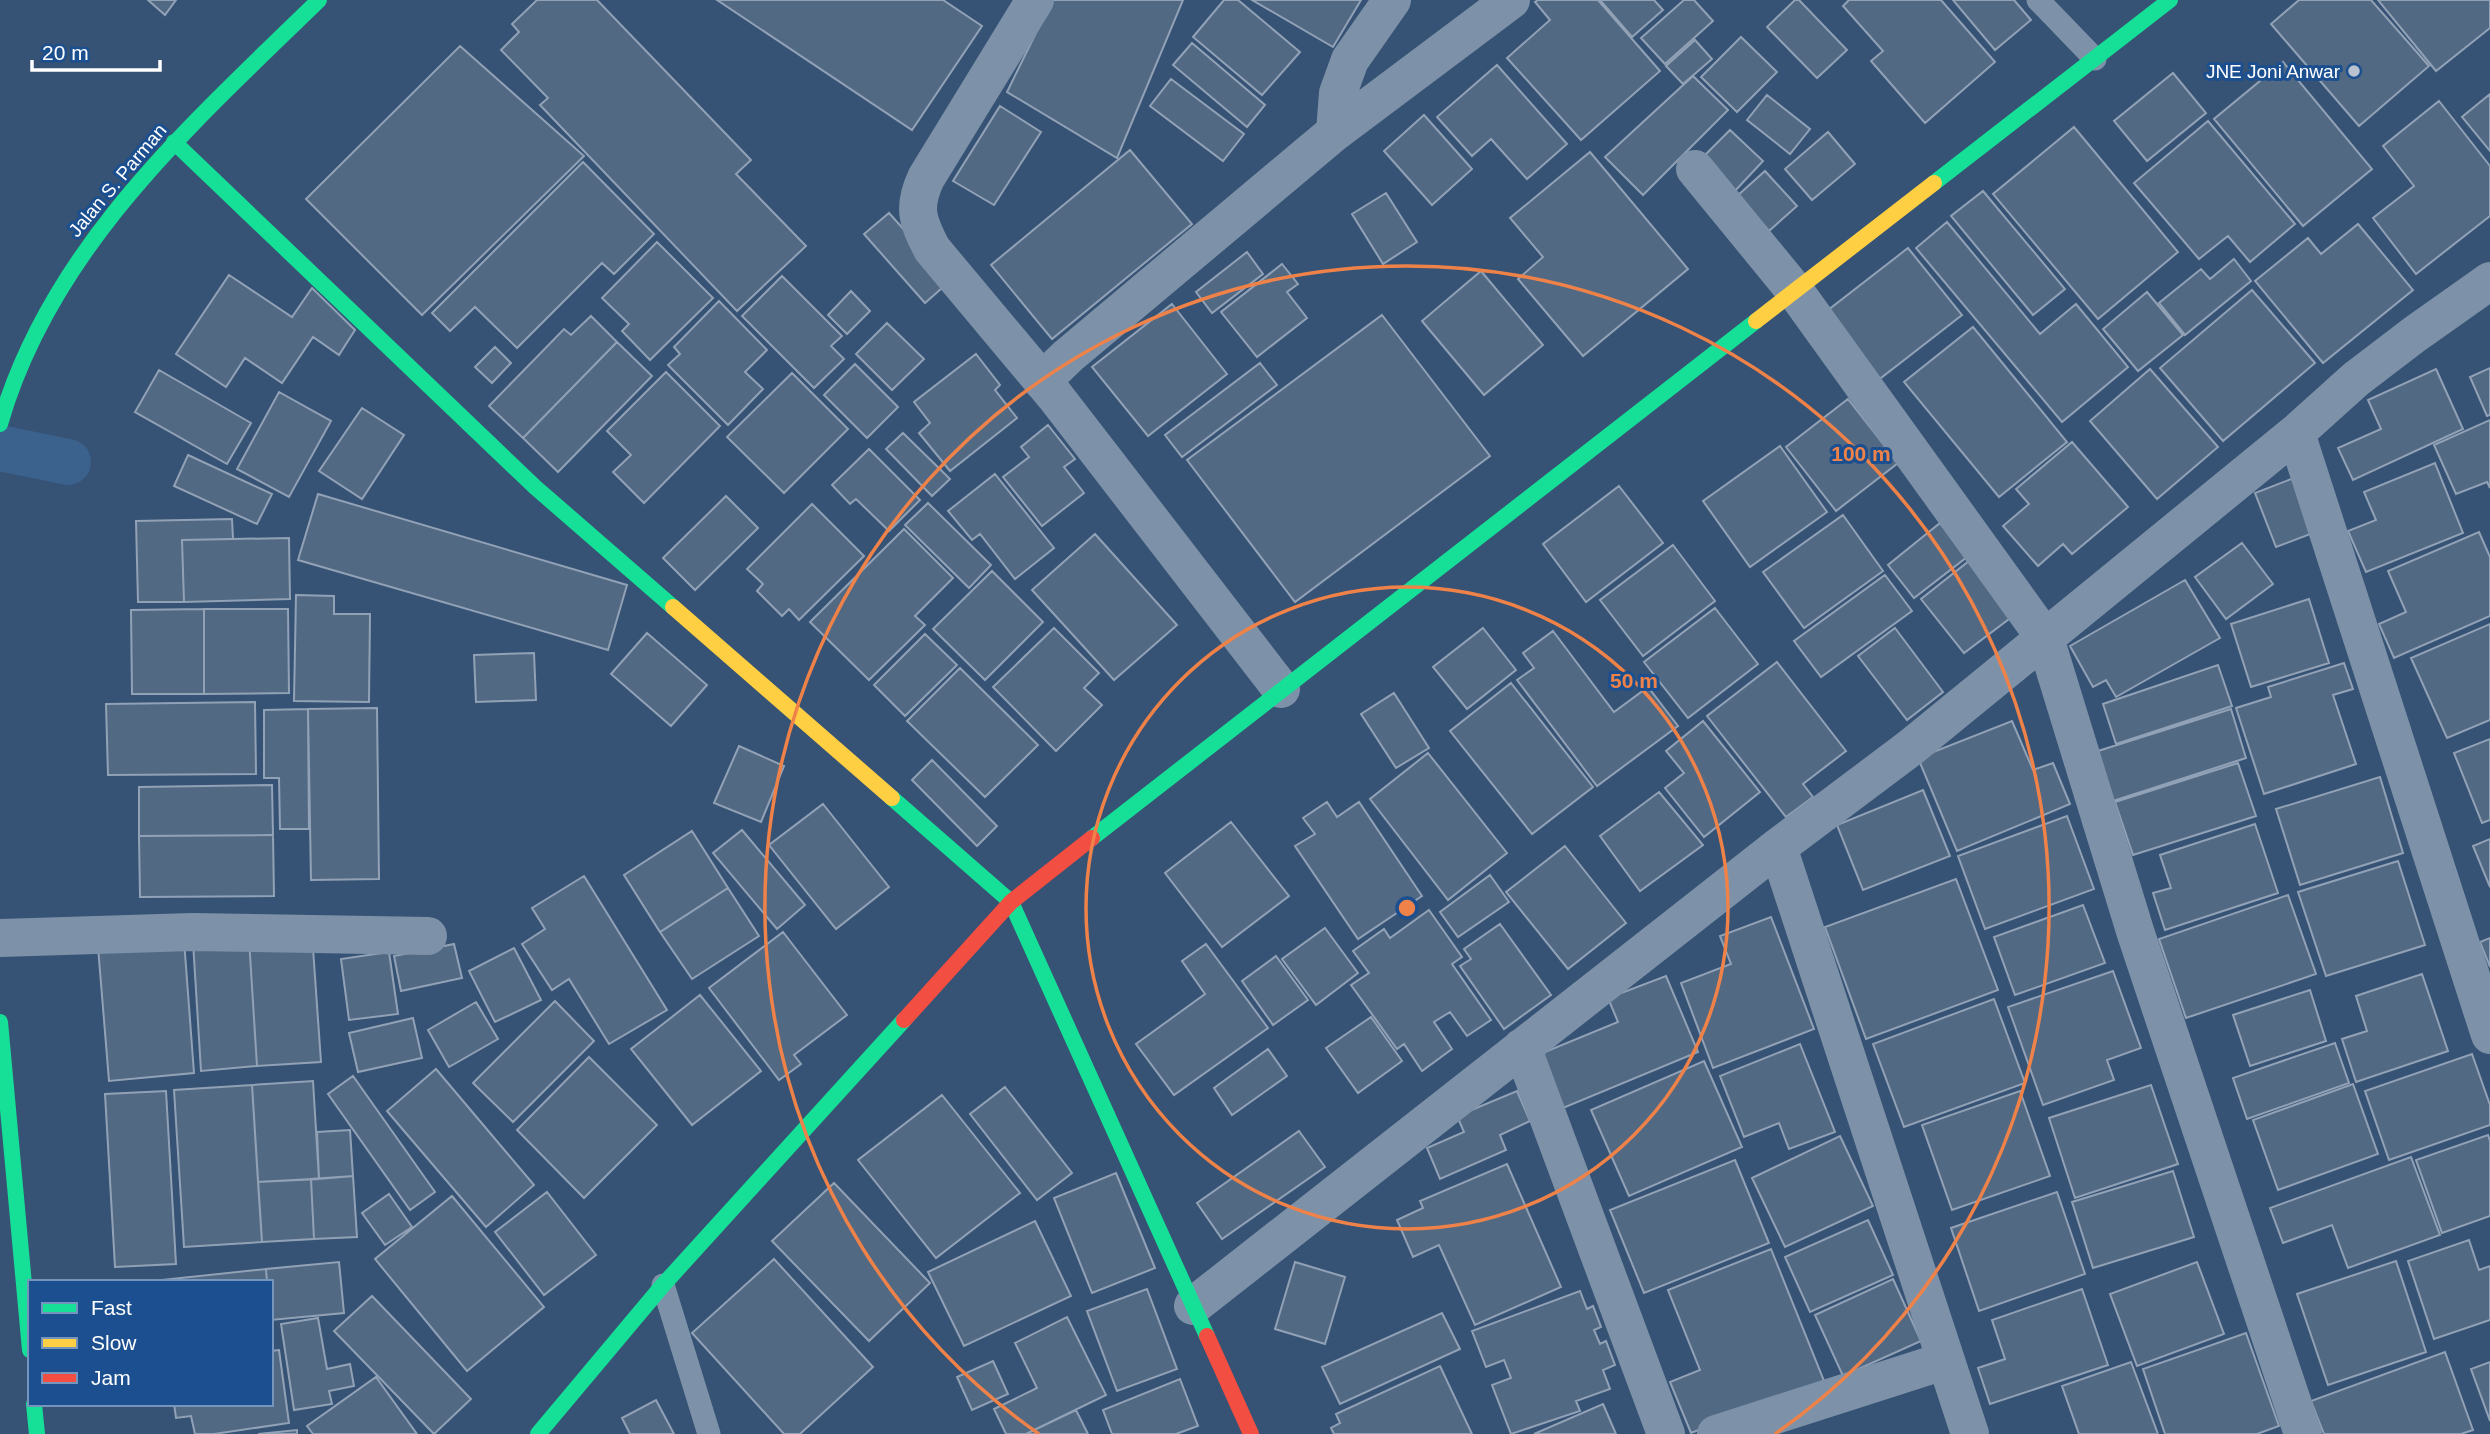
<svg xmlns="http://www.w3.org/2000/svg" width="2490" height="1434" font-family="Arial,sans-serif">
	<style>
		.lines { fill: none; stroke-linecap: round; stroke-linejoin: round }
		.canal { stroke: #3b618d; stroke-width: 46 }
		.building { fill: #526984; stroke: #92a2b6; stroke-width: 2 }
		.lane { stroke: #7d92a8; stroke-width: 23 }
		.street { stroke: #7d92a8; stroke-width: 38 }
		.fast { stroke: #16e098; stroke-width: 16 }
		.slow { stroke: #ffcf43; stroke-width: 16 }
		.jam { stroke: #f24e42; stroke-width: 16 }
		.ring { fill: none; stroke: #ee8249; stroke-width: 3.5 }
		.poi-dot { fill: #b9c2ce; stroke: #1b4f8f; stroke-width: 2.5 }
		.labels { text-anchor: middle; stroke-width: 6; stroke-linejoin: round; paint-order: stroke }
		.poi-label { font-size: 19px; fill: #fff; stroke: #1b4f8f; text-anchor: end }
		.street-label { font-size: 19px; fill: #fff; stroke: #1b4f8f }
		.centre { fill: #ee8249; stroke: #1b4f8f; stroke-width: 3.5 }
		.ring-label { font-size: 21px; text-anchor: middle; font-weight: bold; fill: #ee8249; stroke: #1b4f8f; stroke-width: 6; stroke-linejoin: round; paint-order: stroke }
	</style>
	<rect width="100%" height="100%" fill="#365274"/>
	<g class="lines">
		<path class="canal" d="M0 448 68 462"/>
	</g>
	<path class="building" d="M148 0H176L165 15Z
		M537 0H597L751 160 736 174 806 246 737 311 540 105 548 98 501 50 519 32 512 24Z
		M717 0H943L982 26 912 130Z
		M1052 0H1183L1117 158 1007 92Z
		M1224 0H1238L1300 52 1262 95 1193 37Z
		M1252 0H1361L1333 47Z
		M1538 0H1598L1660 71 1581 140 1507 58 1550 20 1535 2Z
		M1600 0H1654L1663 10 1632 37Z
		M1684 0H1694L1713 21 1665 64 1641 38Z
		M1795 0H1799L1847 50 1817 78 1767 27Z
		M1849 0H1941L1995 62 1925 123 1871 61 1883 51 1843 6Z
		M1953 0H2014L2031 20 1995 50Z
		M2299 0H2371L2429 66 2359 126 2271 24Z
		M2378 0H2490V28L2436 71Z
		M1741 37 1777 72 1737 112 1701 77Z
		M1695 40 1712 59 1683 84 1666 66Z
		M1192 43 1265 105 1247 127 1173 65Z
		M460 46 584 156 422 315 306 199Z
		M2283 62 2372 169 2303 226 2214 119Z
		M1497 65 1567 144 1527 179 1491 139 1472 156 1437 117Z
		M2173 73 2206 113 2147 161 2114 121Z
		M1693 76 1728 110 1643 195 1605 157Z
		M1171 79 1244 134 1223 161 1150 106Z
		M2490 94V151L2462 117Z
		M1767 95 1810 129 1790 154 1747 120Z
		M2439 101 2490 166V216L2416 274 2373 218 2414 186 2383 146Z
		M1000 106 1041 132 994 205 953 181Z
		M1424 115 1472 169 1432 205 1384 151Z
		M2208 121 2295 224 2250 262 2228 236 2199 259 2134 183Z
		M2074 127 2178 252 2098 319 1993 194Z
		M1730 130 1763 161 1733 193 1699 161Z
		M1828 132 1855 164 1812 200 1785 169Z
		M1130 150 1192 224 1052 339 991 265Z
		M1590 152 1688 269 1583 356 1518 279 1543 257 1510 218Z
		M583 162 654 234 614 274 602 263 517 348 475 307 450 331 432 313Z
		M1765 171 1797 206 1769 231 1737 196Z
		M1983 191 2065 289 2033 315 1951 216Z
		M1386 193 1417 242 1383 264 1352 214Z
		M889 213 950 281 925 303 864 234Z
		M1947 222 2040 334 2076 304 2128 367 2062 422 1916 248Z
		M2358 224 2413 290 2323 363 2255 281 2308 238 2321 254Z
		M657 242 713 298 650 360 622 331 629 324 602 298Z
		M1908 248 1962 315 1877 381 1823 314Z
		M1247 252 1263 274 1212 313 1196 292Z
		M2234 259 2251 281 2185 335 2159 303 2201 269 2210 279Z
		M1282 264 1298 284 1287 292 1307 318 1257 357 1221 312Z
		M1481 271 1543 345 1484 395 1422 321Z
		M229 275 292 317 312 288 355 330 339 355 313 337 282 383 245 358 226 387 176 354Z
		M782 276 842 336 831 346 844 359 814 388 742 316Z
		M2252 290 2315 363 2223 441 2160 368Z
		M851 291 870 311 847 334 828 315Z
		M2147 292 2183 335 2138 371 2103 329Z
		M719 301 767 350 745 372 763 389 728 425 668 365 680 354 674 347Z
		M1172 304 1227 374 1148 436 1092 367Z
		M1382 315 1490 456 1295 602 1187 460Z
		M591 316 617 342 523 438 489 406 564 329 571 335Z
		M887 323 924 359 892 390 856 354Z
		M1973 327 2067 442 1999 497 1904 382Z
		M617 342 652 376 558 472 523 438Z
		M495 347 511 363 492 383 475 367Z
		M976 354 1000 385 995 390 1017 418 950 471 919 433 930 423 914 402Z
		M1260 363 1277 385 1182 457 1165 435Z
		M855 364 898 407 867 438 824 395Z
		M2490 368V415L2487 416 2470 377Z
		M2150 369 2218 447 2157 499 2090 421Z
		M2436 369 2463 429 2353 480 2338 448 2381 429 2368 400Z
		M159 370 251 423 227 464 135 412Z
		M666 372 720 426 644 503 613 472 631 455 607 431Z
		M792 373 848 429 784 493 727 437Z
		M279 392 331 421 289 497 237 469Z
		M1848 399 1898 463 1836 511 1786 447Z
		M362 408 404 435 362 499 319 471Z
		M2490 420V488L2487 482 2456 494 2434 445Z
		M1048 425 1075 459 1064 467 1084 493 1042 526 1003 477 1029 457 1021 447Z
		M903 433 950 479 932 496 886 449Z
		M2072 442 2128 507 2072 554 2063 544 2038 566 2003 526 2029 504 2016 489Z
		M1780 446 1827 512 1750 567 1703 501Z
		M869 449 920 500 889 531 856 499 850 504 832 485Z
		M188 455 272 494 257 524 174 486Z
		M2435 463 2463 533 2366 572 2348 531 2376 520 2364 492Z
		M995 474 1054 548 1015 579 980 534 972 540 948 511Z
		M2299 476 2321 530 2276 547 2255 493Z
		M1619 486 1663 543 1586 602 1543 544Z
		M318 494 627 585 608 650 298 560Z
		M726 496 758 528 695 590 663 558Z
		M928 503 991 565 969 588 905 525Z
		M812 504 864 556 799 620 789 609 782 616 757 591 763 584 747 569Z
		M1843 515 1883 571 1804 628 1763 572Z
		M232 519 233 539 182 540 184 602H138L136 521Z
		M1940 523 1967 557 1914 598 1888 565Z
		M904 529 953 578 915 616 925 625 869 680 810 622Z
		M2479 532 2490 557V616L2394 658 2379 624 2406 612 2388 571Z
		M1095 534 1177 625 1114 680 1032 590Z
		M289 538 290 599 184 602 182 540Z
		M2242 543 2273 584 2226 619 2195 577Z
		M1673 545 1715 601 1643 656 1600 600Z
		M1969 561 2013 616 1964 653 1921 599Z
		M992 571 1043 622 985 680 933 629Z
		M1885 575 1912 611 1821 677 1794 641Z
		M2185 580 2220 638 2116 697 2106 680 2093 687 2070 646Z
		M296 595 334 596V614H370L369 702 294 701Z
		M2309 599 2329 663 2251 687 2231 624Z
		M1715 608 1758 664 1688 718 1644 662Z
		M204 609H288L289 693 204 694Z
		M204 609V694H132L131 610Z
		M2490 624V720L2447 738 2411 658Z
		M1054 628 1099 673 1084 688 1102 705 1056 751 993 687Z
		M1483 628 1516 670 1467 709 1433 667Z
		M1895 628 1943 692 1907 720 1858 656Z
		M1553 631 1614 712 1648 687 1678 726 1597 786 1517 680 1534 668 1523 653Z
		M647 633 707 685 671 726 611 674Z
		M925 634 957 665 905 716 874 685Z
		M534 653 536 700 476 702 474 655Z
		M1777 662 1846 751 1803 784 1813 797 1786 817 1707 716Z
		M2344 663 2353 689 2333 695 2356 764 2264 794 2236 708 2271 697 2268 687Z
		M2218 665 2232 706 2116 744 2103 704Z
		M960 668 1038 745 985 797 907 721Z
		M1511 683 1593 787 1532 834 1450 731Z
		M1394 693 1429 748 1396 768 1361 714Z
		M255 702 256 774 108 775 106 704Z
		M377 708 379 879 311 880 308 709Z
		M308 709 309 829H280L279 778H264V710Z
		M2231 709 2246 758 2113 801 2098 751Z
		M1703 721 1760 792 1704 837 1665 788 1684 773 1666 751Z
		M2012 721 2033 770 2053 763 2070 804 1957 851 1918 758Z
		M2490 739V820L2482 823 2454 753Z
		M739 746 784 766 761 822 714 803Z
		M1428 753 1507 853 1448 900 1370 799Z
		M932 760 997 826 977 846 912 780Z
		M2238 763 2256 816 2133 855 2115 802Z
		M2380 777 2403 853 2300 885 2276 809Z
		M272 785 273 835 139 836V787Z
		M1923 790 1950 856 1863 890 1837 825Z
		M1659 792 1703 845 1640 891 1600 836Z
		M1327 802 1337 817 1359 802 1422 896 1358 939 1295 846 1315 834 1303 818Z
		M823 804 889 887 836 929 769 845Z
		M2067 816 2094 889 1985 929 1958 856Z
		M1231 822 1289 896 1222 947 1165 873Z
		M2255 824 2278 893 2165 930 2153 893 2171 888 2160 855Z
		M742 830 805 905 777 929 713 853Z
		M692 831 728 888 660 932 624 875Z
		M273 835 274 896 140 897 139 836Z
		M2490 839V887L2473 846Z
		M1565 846 1626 923 1568 969 1506 892Z
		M2398 861 2425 945 2326 976 2298 892Z
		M1490 875 1509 902 1458 937 1440 912Z
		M584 876 667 1010 609 1044 569 979 552 990 522 944 545 929 532 908Z
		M1956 879 1998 990 1866 1039 1825 927Z
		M728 888 759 936 692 979 660 932Z
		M2288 895 2316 974 2186 1018 2159 939Z
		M2083 905 2105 963 2015 995 1994 937Z
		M1429 910 1462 957 1452 964 1491 1020 1467 1036 1450 1012 1434 1022 1452 1049 1422 1071 1404 1044 1397 1049 1351 985 1369 973 1353 951 1384 929 1390 938Z
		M1771 917 1814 1029 1713 1068 1681 983 1731 964 1720 936Z
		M1500 924 1551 995 1504 1029 1460 966 1471 959 1464 949Z
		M1325 928 1358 973 1316 1005 1282 959Z
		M783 932 847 1015 794 1055 801 1064 779 1080 709 988Z
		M312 934 321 1062 257 1066 249 939Z
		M2490 938V967L2480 942Z
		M249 939 257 1066 201 1071 193 942Z
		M184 940 194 1073 109 1081 98 947Z
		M454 944 462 978 401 991 394 956Z
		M1206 944 1268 1028 1174 1095 1136 1044 1205 994 1182 961Z
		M514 948 541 1000 495 1022 469 971Z
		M389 952 398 1014 349 1020 341 959Z
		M1276 956 1308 1000 1273 1025 1242 981Z
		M2113 971 2141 1048 2107 1060 2114 1080 2043 1105 2008 1007Z
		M2422 974 2448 1051 2356 1082 2342 1039 2367 1031 2356 996Z
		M1666 976 1698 1052 1563 1108 1540 1054 1618 1022 1608 998Z
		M2310 990 2326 1041 2250 1066 2233 1015Z
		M700 995 761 1071 692 1125 631 1049Z
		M1994 999 2025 1083 1904 1127 1873 1044Z
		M555 1001 594 1041 513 1122 473 1083Z
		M476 1002 498 1039 449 1067 428 1030Z
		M1371 1017 1402 1061 1358 1093 1326 1048Z
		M413 1018 422 1058 358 1072 349 1033Z
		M2335 1043 2349 1083 2247 1119 2233 1078Z
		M1800 1044 1835 1132 1789 1149 1779 1123 1744 1137 1720 1076Z
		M1268 1049 1287 1076 1232 1115 1214 1088Z
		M2472 1054 2490 1105V1125L2389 1160 2365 1091Z
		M589 1057 657 1125 584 1198 517 1130Z
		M1704 1061 1742 1147 1629 1196 1591 1110Z
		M436 1069 534 1185 486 1227 387 1111Z
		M353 1076 435 1192 410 1210 328 1094Z
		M313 1081 319 1179 258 1182 252 1085Z
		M2353 1084 2378 1154 2278 1190 2253 1120Z
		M252 1085 262 1242 184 1247 174 1090Z
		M2151 1085 2178 1164 2075 1198 2049 1118Z
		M1005 1087 1072 1173 1037 1200 970 1114Z
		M166 1091 176 1264 115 1267 105 1094Z
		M1517 1091 1530 1121 1500 1135 1506 1150 1440 1179 1427 1148 1464 1132 1457 1116Z
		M2020 1091 2050 1176 1952 1210 1922 1125Z
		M942 1095 1020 1193 936 1258 858 1160Z
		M350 1130 353 1176 319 1179 317 1132Z
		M1299 1131 1325 1167 1222 1239 1197 1203Z
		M2488 1135 2490 1141V1216L2442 1233 2416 1160Z
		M1840 1136 1873 1206 1785 1247 1752 1178Z
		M2411 1157 2440 1235 2348 1268 2332 1225 2283 1243 2270 1208Z
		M1735 1160 1769 1243 1644 1293 1610 1210Z
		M1507 1164 1561 1287 1475 1325 1439 1245 1413 1257 1397 1220 1423 1208 1420 1201Z
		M2173 1171 2194 1237 2093 1268 2072 1202Z
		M1116 1173 1155 1268 1092 1293 1054 1198Z
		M353 1176 357 1237 314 1239 311 1179Z
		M311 1179 314 1239 262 1242 258 1182Z
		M834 1183 930 1283 869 1341 772 1241Z
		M547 1192 596 1255 544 1295 495 1232Z
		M2057 1192 2085 1274 1979 1311 1951 1228Z
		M389 1194 412 1227 385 1245 362 1213Z
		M452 1196 544 1307 467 1371 375 1259Z
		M1868 1220 1893 1275 1810 1312 1785 1257Z
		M1035 1221 1071 1296 964 1346 928 1272Z
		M2469 1240 2479 1270 2490 1266V1320L2434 1339 2408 1261Z
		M1771 1249 1824 1381 1691 1433 1670 1382 1700 1370 1668 1290Z
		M774 1259 873 1367 800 1434H784L692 1333Z
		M2396 1261 2426 1352 2328 1385 2297 1294Z
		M339 1262 344 1313 271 1320V1282H267L266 1269Z
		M1295 1262 1345 1277 1325 1344 1275 1329Z
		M2197 1262 2224 1334 2137 1366 2110 1294Z
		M266 1269 267 1282H162L161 1280Z
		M1893 1279 1921 1341 1843 1376 1815 1315Z
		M1147 1289 1177 1369 1117 1391 1087 1311Z
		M2082 1289 2108 1365 1990 1404 1978 1368 2005 1359 1992 1320Z
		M1580 1291 1587 1309 1593 1306 1601 1327 1594 1330 1600 1344 1606 1341 1615 1365 1603 1370 1610 1389 1576 1401 1580 1411 1511 1434 1492 1385 1511 1378 1504 1360 1486 1367 1472 1331Z
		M372 1296 471 1399 434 1434 334 1331Z
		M1442 1313 1460 1349 1340 1404 1322 1367Z
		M1067 1317 1106 1395 1026 1434H1006L994 1409 1037 1388 1015 1343Z
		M318 1318 327 1369 350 1364 354 1386 329 1391 332 1404 294 1410 281 1324Z
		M2246 1333 2279 1426 2257 1434H2165L2143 1369Z
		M279 1350 289 1423 214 1434H195L191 1416 176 1418 174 1404H271V1351Z
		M2445 1352 2473 1430 2461 1434H2324L2311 1401Z
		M993 1361 1008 1394 972 1410 957 1377Z
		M2131 1362 2158 1434H2079L2062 1386Z
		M2490 1362V1421L2471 1369Z
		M1440 1366 1472 1434H1334L1331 1428 1340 1423 1336 1414Z
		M376 1377 417 1434H313L307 1426Z
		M1180 1379 1198 1426 1176 1434H1112L1103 1410Z
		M656 1400 674 1434H630L622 1418Z
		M1603 1404 1616 1434H1534Z
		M1076 1410 1088 1434H1026Z
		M297 1430V1434H258Z"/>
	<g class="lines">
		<path class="lane" d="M2038 0 2095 59
			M663 1285 709 1434"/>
		<path class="street" d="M1035 0 926 178C912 208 918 222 932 249L1055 396 1281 689
			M1335 132 1338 93 1350 60 1392 0
			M1695 169 1795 291 2045 638 2136 934 2303 1434
			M1042 381 1068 356 1335 132 1511 0
			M2296 433 2490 1035
			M1778 847 1970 1434
			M0 938 192 932 428 936
			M1522 1047 1666 1434
			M1193 1306 1778 847 1910 748 2296 433 2356 379 2415 334 2490 281
			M1716 1434 1944 1361"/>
		<path class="fast" d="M174 142 535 487 673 607
			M1934 183 2170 0
			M0 424C51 247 192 124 319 0
			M892 798 1011 902 1207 1336
			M1092 838 1756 321
			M0 1022 30 1350
			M34 1404 37 1434
			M538 1434 663 1285 904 1020"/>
		<path class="slow" d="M1756 321 1934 183
			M673 607 892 798"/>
		<path class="jam" d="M904 1020 1011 902 1092 838
			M1207 1336 1251 1434"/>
	</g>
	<g class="ring">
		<circle cx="1407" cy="908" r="321"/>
		<path d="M1039 1434A642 642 0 1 1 1775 1434"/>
	</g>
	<circle class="poi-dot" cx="2354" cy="71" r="7"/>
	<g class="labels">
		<g class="poi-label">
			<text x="2340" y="78">JNE Joni Anwar</text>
		</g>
		<g class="street-label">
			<text transform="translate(117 180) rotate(-50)" y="7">Jalan S. Parman</text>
		</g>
	</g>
	<circle cx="1407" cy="908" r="10" class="centre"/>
	<g class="ring-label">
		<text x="1861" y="461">100 m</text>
		<text x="1634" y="688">50 m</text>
	</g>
	<rect x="28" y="1280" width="245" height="126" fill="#1b4f8f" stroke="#7695bc" stroke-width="2"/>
	<rect x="42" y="1303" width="35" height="10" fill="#16e098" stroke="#7695bc" stroke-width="2"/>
	<text x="91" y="1315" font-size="21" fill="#ffffff">Fast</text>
	<rect x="42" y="1338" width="35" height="10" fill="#ffcf43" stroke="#7695bc" stroke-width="2"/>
	<text x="91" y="1350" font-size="21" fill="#ffffff">Slow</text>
	<rect x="42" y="1373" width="35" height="10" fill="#f24e42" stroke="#7695bc" stroke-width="2"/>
	<text x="91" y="1385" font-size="21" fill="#ffffff">Jam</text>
	<path d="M32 60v10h128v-10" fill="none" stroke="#ffffff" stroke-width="3.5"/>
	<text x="42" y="60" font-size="21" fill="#ffffff" stroke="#1b4f8f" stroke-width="5" paint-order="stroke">20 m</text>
</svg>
